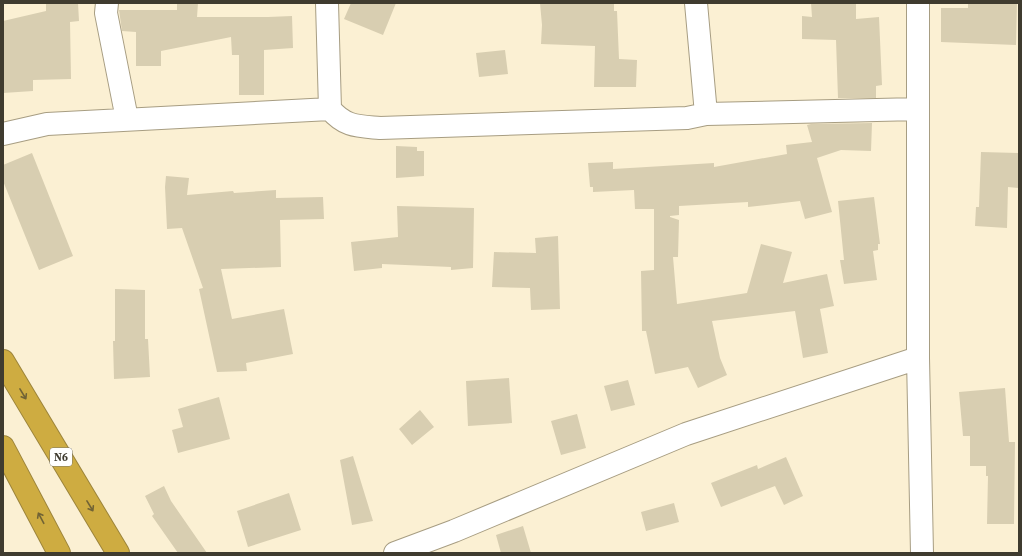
<svg xmlns="http://www.w3.org/2000/svg" width="1022" height="556" font-family="'Source Serif 4',serif">
	<style>
		.building { fill: #d8ceb1 }
		.lines { fill: none; stroke-linecap: round; stroke-linejoin: round }
		.minor-casing { stroke: #a79d82; stroke-width: 24 }
		.highway-casing { stroke: #9c843b; stroke-width: 24 }
		.minor { stroke: #fff; stroke-width: 22 }
		.highway { stroke: #ceac41; stroke-width: 22 }
		.oneway { stroke: #716335 }
		.labels { text-anchor: middle; stroke-width: 3; stroke-linejoin: round; paint-order: stroke }
		.shield { fill: #fff; stroke: #79766d; stroke-width: 1 }
		.shield-label { font-size: 11px; font-weight: bold; fill: #3f3b2f }
	</style>
	<rect width="100%" height="100%" fill="#fbf0d3"/>
	<path class="building" d="M46 3H78L79 21 70 22 71 79 33 80V91L3 93V21L46 11Z
		M177 3H198L197 17H268L292 16 293 48 264 50V95H239V55H232L231 37 161 51V66H136V32L122 31 119 10H177Z
		M351 3H396L383 35 344 19Z
		M540 3H614V11H617L619 59 637 60 636 87H594L595 46 541 44 542 25Z
		M811 3H856V19L879 17 882 85 876 86V98H838L836 40 802 39V16L812 17Z
		M968 3H1017L1016 45 941 42V8H968Z
		M505 50 508 74 479 77 476 53Z
		M872 123 871 151 841 150 817 158 832 212 805 219 800 201 748 207V202L679 206V215L670 216V217L679 220 678 257H673L677 304 747 293 761 244 792 252 783 283 827 274 834 306 820 309 828 353 803 358 795 311 712 321 720 358 727 375 698 388 688 367 655 374 646 331H642L641 271 654 270V209H635L634 190 593 192V187H590L588 163 613 162V169L714 163V167L787 154 786 145 812 142 807 125 811 124Z
		M396 146 417 147V151H424V176L396 178Z
		M981 152 1019 153V188L1008 187 1007 228 975 226 976 207H979Z
		M32 153 73 256 39 270 3 181V165Z
		M166 176 189 178 187 195 233 191 234 193 276 190V198L323 197 324 219 280 220 281 267 221 269 232 319 284 309 293 354 246 363 247 371 217 372 199 289 203 288 182 228 167 229 165 187Z
		M874 197 880 244H878V250L873 251 877 280 844 284 840 260H844L838 201Z
		M397 206 474 208 473 268 451 270V267L382 264V268L354 271 351 242 398 237Z
		M558 236 560 309 531 310 530 288 492 287 494 252 536 253 535 238Z
		M115 289 145 290V339H148L150 377 114 379 113 341H115Z
		M509 378 512 423 468 426 466 381Z
		M628 380 635 405 611 411 604 386Z
		M1005 388 1009 442H1015L1014 524H987L988 476H986V466H970V436H963L959 392Z
		M219 397 230 439 178 453 172 430 183 427 178 409Z
		M420 410 434 427 412 445 399 429Z
		M577 414 586 448 561 455 551 421Z
		M353 456 373 521 352 525 340 460Z
		M786 457 803 496 784 505 775 486 721 507 711 483 757 465 758 469Z
		M164 486 171 501 207 553H178L152 516 154 514 145 496Z
		M289 493 301 530 248 547 237 511Z
		M674 503 679 522 646 531 641 512Z
		M523 526 531 553H501L496 535Z"/>
	<g class="lines">
		<g class="minor-casing">
			<path id="minor" d="M107 3 106 13 127 119
				M696 3 706 114 918 109
				M918 3V358L922 553
				M330 109C345 127 358 126 380 128L687 118 706 114
				M3 134 47 124 330 109 327 3
				M395 553 454 531 686 434 918 358"/>
		</g>
		<g class="highway-casing">
			<path id="highway" d="M3 361 118 553
				M3 447 59 553"/>
		</g>
		<use href="#minor" class="minor"/>
		<use href="#highway" class="highway"/>
	</g>
	<defs><path id="oneway-shaft" d="M-6 0H5M1.5-3L5.5 0L1.5 3" fill="none" stroke-width="1.6" stroke-linecap="round" stroke-linejoin="round"/></defs>
	<g class="oneway">
		<use href="#oneway-shaft" transform="translate(23 394) rotate(59)"/>
		<use href="#oneway-shaft" transform="translate(90 506) rotate(59)"/>
		<use href="#oneway-shaft" transform="translate(41 518) rotate(-118)"/>
	</g>
	<g class="labels">
		<rect class="shield" x="50" y="448" width="22" height="18" rx="3"/>
		<g class="shield-label">
			<text x="61" y="461">N6</text>
		</g>
	</g>
	<rect width="1022" height="556" fill="none" stroke="#3f3b2f" stroke-width="8"/>
</svg>
